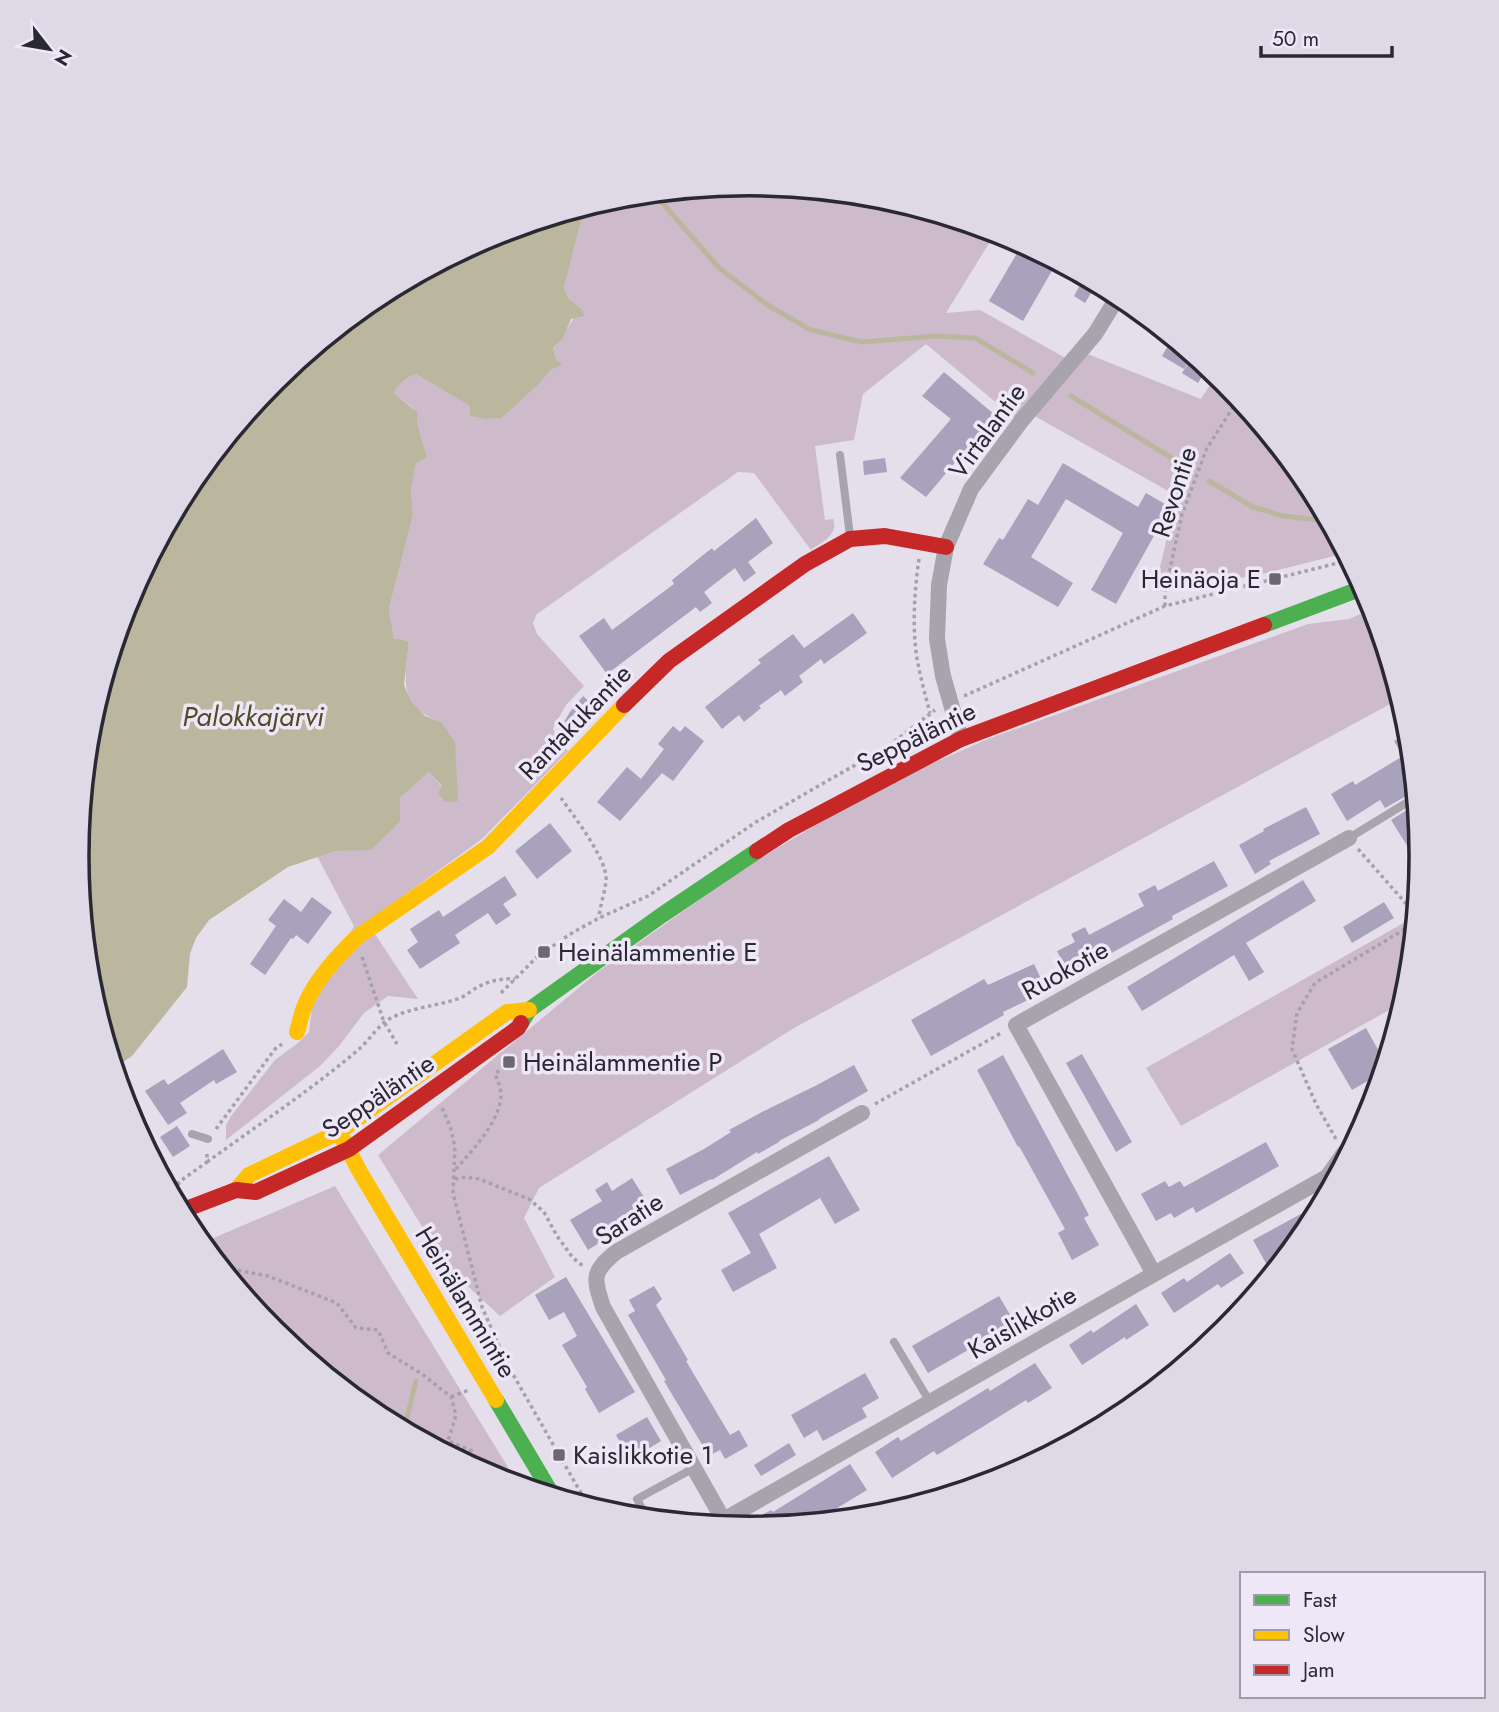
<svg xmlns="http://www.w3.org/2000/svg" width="1499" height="1712" font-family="Jost,sans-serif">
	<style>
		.green { fill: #cdbbcc }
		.water { fill: #bab79e }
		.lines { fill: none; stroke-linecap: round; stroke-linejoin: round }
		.stream { stroke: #bab79e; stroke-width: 5 }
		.building { fill: #a8a2bc }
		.path { stroke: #a5a1ab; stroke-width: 3.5; stroke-dasharray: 3.5 3.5; stroke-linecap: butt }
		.lane { stroke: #a8a4ae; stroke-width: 8 }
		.street { stroke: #a8a4ae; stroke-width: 16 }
		.fast { stroke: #4caf50; stroke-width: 16 }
		.slow { stroke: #ffc107; stroke-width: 16 }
		.jam { stroke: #c62828; stroke-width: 16 }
		.poi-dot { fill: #6b6873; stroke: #eee7f7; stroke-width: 2.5 }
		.labels { text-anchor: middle; stroke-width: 7; stroke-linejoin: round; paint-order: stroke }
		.street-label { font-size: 26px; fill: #2a2833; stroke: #eee7f7 }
		.poi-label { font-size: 26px; fill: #2a2833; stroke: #eee7f7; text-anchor: start }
		.water-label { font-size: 28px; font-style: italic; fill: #4f4e22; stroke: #eee7f7 }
		.rim { fill: none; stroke: #2a2833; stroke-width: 3.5 }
	</style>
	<rect width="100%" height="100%" fill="#e4dfea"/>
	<path class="green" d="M750 184 881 197 996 232 946 313 980 310 1069 360 1017 420 926 344 863 394 854 440 815 446 825 520 833 519C839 535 822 542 811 550L754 473 738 472 537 614 533 623 537 634 584 686 566 705 553 728 557 741 568 751 482 839 367 922 418 999 388 996 364 1013 339 1046 320 1066 226 1140V1125L231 1116 275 1060 298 1043 309 1032 313 999 354 926 317 856 335 851 371 849 400 822V798L429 772 442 787 445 801 458 800 441 722C397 706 405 680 409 641L394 638 389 609 413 515 411 491 416 462 427 457 413 408 394 393C399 383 406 378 416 374L471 406 487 419 502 418 538 385 552 369 556 359 553 349C565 336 569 321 582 309L569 299 564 288 581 220 624 196Z
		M1085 353 1201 399 1217 374 1225 381 1309 483 1346 553 1258 575 1154 592 1177 496 1031 414Z
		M1374 608 1403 704 1392 703 794 1028 539 1188 524 1218 555 1277 500 1316 447 1267 378 1155 599 971 744 868 883 785 988 739 1308 624 1349 619Z
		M1416 916 1409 988 1399 1022 1391 1009 1181 1126 1146 1068Z
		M335 1186 519 1485 492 1477 376 1415 274 1331 202 1243Z"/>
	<path class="water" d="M619 196H624L581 221 564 288 569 299 582 309 584 316 571 319 563 338 553 348 556 359 562 365 552 369 538 385 502 418 487 419 470 416V406L416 374C406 378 399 383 394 393L418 413 417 422 427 457 416 463 411 491 413 515 389 609 394 638 409 641 404 685 411 701 425 716 441 722 455 742 458 801 445 802 438 793 442 786 429 772 400 798V822L371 850 335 851 288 867 209 920 196 938 190 954 187 987 132 1056 114 1068 90 987 77 856 90 724 128 598 191 482 274 380 376 297 493 235Z"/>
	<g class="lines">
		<path class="stream" d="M654 193 719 268 769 306 811 330 862 342 936 336 975 338 1033 373
			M1071 396 1183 465
			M1209 481 1253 507 1283 516 1329 521
			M404 1430 416 1381"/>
	</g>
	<path class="building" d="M1023 243 1057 262 1023 321 989 301Z
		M1085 276 1097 283 1085 303 1074 296Z
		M1173 337 1193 354 1184 369 1162 356Z
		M1191 359 1207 368 1198 383 1182 373Z
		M944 372 995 415 926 497 900 478 951 419 922 396Z
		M885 458 887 472 864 475 863 461Z
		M1063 463 1138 507 1146 493 1170 507 1116 604 1091 590 1123 533 1066 499 1031 557 1073 583 1058 607 983 564 999 538 1003 540 1028 499 1038 505Z
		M756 518 773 543 748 562 756 573 744 582 735 568 704 592 712 603 700 612 696 607 607 674 579 636 604 618 612 630 674 584 672 580 712 548 714 551Z
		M853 613 867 633 824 664 821 659 799 676 803 682 785 696 781 690 759 706 761 708 744 722 739 715 722 729 705 707 761 663 758 660 793 634 804 648Z
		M583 696 593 705 557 753 549 747 570 712Z
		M673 726 680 732 685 726 704 741 673 781 662 773 620 821 597 802 627 767 641 779 664 749 658 744Z
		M1410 732 1414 776 1411 771 1405 775 1415 791 1385 808 1380 800 1347 821 1331 794 1353 781 1355 785 1403 756 1394 741Z
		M1417 804 1422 856 1421 868 1391 820Z
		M1306 807 1320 834 1269 861 1271 864 1255 874 1239 845 1264 831 1263 829Z
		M550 823 572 851 537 879 515 851Z
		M1214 861 1228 886 1172 916 1173 919 1088 966 1089 968 1070 977 1057 951 1075 942 1071 934 1085 927 1089 935 1144 906 1138 894 1155 885 1158 891Z
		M505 876 517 895 503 904 511 915 496 925 488 913 455 935 460 943 420 969 407 950 418 942 410 929 439 910 443 917Z
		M1303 880 1316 901 1246 943 1264 972 1249 981 1234 955 1142 1011 1127 987Z
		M312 897 332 912 308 944 296 935 293 939 291 938 265 975 250 964 276 926 268 920 284 899 301 912Z
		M1384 902 1394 918 1352 943 1343 927Z
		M1034 964 1047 991 1003 1012 1004 1015 931 1056 911 1020 984 979 988 985Z
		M1366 1028 1386 1064 1383 1072 1352 1090 1328 1049Z
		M223 1049 237 1072 216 1084 214 1080 180 1103 187 1113 168 1125 145 1091 164 1079 168 1085Z
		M1082 1054 1132 1142 1116 1152 1066 1063Z
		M1003 1055 1089 1215 1084 1218 1099 1245 1072 1260 1058 1233 1065 1229 1019 1146 1018 1147 977 1070Z
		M854 1065 868 1091 819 1119V1120L779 1141V1142L758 1154 757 1152 712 1180 711 1179 680 1195 666 1169 704 1149 731 1132 729 1130 762 1112 817 1085Z
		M177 1126 190 1146 173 1157 160 1137Z
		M1266 1142 1279 1166 1196 1213 1193 1207 1174 1218 1171 1213 1156 1221 1141 1194 1165 1181 1169 1187 1180 1181 1184 1187Z
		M829 1156 860 1210 835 1224 820 1198 759 1234 777 1268 733 1292 721 1270 751 1253 728 1213Z
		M632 1178 652 1210 588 1250 570 1220 602 1201 595 1190 607 1182 612 1191Z
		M1323 1202 1308 1230 1286 1257 1268 1267 1253 1240Z
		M1230 1253 1244 1273 1221 1288 1218 1284 1174 1313 1161 1293 1184 1278 1187 1282Z
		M566 1277 635 1392 599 1413 585 1389 587 1387 562 1345 577 1336 564 1312 549 1320 535 1295Z
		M654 1286 662 1299 656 1305 688 1360 686 1361 730 1435 739 1430 748 1446 725 1459 720 1450 709 1456 664 1381 666 1380 628 1315 635 1311 629 1300Z
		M999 1296 1015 1323 928 1373 912 1346Z
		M1136 1304 1149 1325 1126 1340 1125 1337 1082 1365 1069 1345 1091 1330 1093 1333Z
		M1035 1363 1052 1388 1028 1403 1026 1400 937 1455 934 1451 892 1478 875 1452 898 1437 901 1441 988 1388 990 1391Z
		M865 1373 879 1398 862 1408 867 1417 823 1441 817 1430 804 1438 791 1415Z
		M647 1417 661 1441 630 1460 616 1435Z
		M789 1443 796 1455 761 1476 754 1465Z
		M850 1464 867 1490 814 1522 749 1528H739L771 1510 773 1512Z"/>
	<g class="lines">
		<path class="path" d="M919 559C915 586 913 615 915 642 917 666 924 690 930 713
			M1165 606V592L1182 514 1207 448 1239 398
			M964 696 1165 606 1350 560
			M561 798C573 815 608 860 606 880 605 893 600 905 599 918
			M1358 849 1416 915
			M362 957 384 1022 397 1044
			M501 993 538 956 572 933 599 918 648 896 756 822 890 745 935 710
			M875 1104 1003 1032
			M442 1108 450 1126 455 1147 453 1193 482 1307 507 1364 589 1507
			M216 1129 275 1049 282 1044
			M1336 1139 1316 1104 1292 1049 1297 1013 1315 983 1415 923
			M207 1162C258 1125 311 1090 358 1050 370 1040 379 1023 393 1017 414 1007 438 1006 460 998 467 995 472 990 478 987 489 981 502 978 515 979
			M456 1169C472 1151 500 1121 501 1096 501 1088 498 1081 495 1074L512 1059
			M455 1179 466 1177 479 1179 529 1199 544 1212 557 1236 573 1258 583 1266
			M177 1192 179 1182 207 1162V1152
			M218 1264 231 1269 268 1276 337 1303 356 1328 378 1330 388 1353 422 1374 451 1397 456 1415 448 1441 472 1451 482 1472
			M451 1397 469 1390"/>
		<path class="lane" d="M840 455 850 536
			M1349 838 1416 797
			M192 1134 208 1139
			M894 1342 930 1402
			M647 1518 637 1499 694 1468"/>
		<path class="street" d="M961 739 943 676 937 639 939 585 946 547 971 489 1022 420 1095 334 1119 295
			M1154 1274 1016 1025 1349 838
			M724 1521 603 1307C593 1277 592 1272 616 1252L862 1113
			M715 1525 1154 1274 1327 1177 1344 1153"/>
		<path class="fast" d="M1264 625 1365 587
			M521 1023 529 1010 662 915 757 851
			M496 1400 553 1496"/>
		<path class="slow" d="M297 1032C300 1023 301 1014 305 1005 316 979 336 958 356 938L488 847 624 705
			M339 1132 360 1172 496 1400
			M236 1190 249 1175 339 1132 507 1012 529 1010"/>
		<path class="jam" d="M624 705 669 661 805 564 850 539 885 536 946 547
			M757 851 789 830 961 739 1264 625
			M181 1211 236 1190 256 1192 349 1149 518 1028 521 1023"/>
	</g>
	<g class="poi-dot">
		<rect x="1268" y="572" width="14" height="14" rx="3.5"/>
		<rect x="537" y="945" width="14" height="14" rx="3.5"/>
		<rect x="502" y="1055" width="14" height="14" rx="3.5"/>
		<rect x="552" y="1448" width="14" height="14" rx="3.5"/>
	</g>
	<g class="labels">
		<g class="street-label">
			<text transform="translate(987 431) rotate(-54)" y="9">Virtalantie</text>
			<text transform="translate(1174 492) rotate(-72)" y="9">Revontie</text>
			<text transform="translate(575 722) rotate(-46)" y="9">Rantakukantie</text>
			<text transform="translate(916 737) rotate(-26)" y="9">Seppäläntie</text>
			<text transform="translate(1065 970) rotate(-29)" y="9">Ruokotie</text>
			<text transform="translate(378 1096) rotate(-34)" y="9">Seppäläntie</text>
			<text transform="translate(629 1219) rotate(-33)" y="9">Saratie</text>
			<text transform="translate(466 1302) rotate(59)" y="9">Heinälammintie</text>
			<text transform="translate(1022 1322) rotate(-30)" y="9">Kaislikkotie</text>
		</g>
		<g class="poi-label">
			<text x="1261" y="588" text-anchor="end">Heinäoja E</text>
			<text x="558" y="961">Heinälammentie E</text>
			<text x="523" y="1071">Heinälammentie P</text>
			<text x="573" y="1464">Kaislikkotie 1</text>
		</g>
		<g class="water-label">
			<text x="253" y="726">Palokkajärvi</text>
		</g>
	</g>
	<path d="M0 0H1499V1712H0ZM89 856a660 660 0 1 1 1320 0a660 660 0 1 1-1320 0Z" fill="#ded8e7" fill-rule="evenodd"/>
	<path class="rim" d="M89 856a660 660 0 1 1 1320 0a660 660 0 1 1-1320 0Z"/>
	<rect x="1240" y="1572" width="245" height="126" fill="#eee7f7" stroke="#a09ba9" stroke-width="2"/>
	<rect x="1254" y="1595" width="35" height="10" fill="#4caf50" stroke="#a09ba9" stroke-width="2"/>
	<text x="1303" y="1607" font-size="21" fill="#2a2833">Fast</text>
	<rect x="1254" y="1630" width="35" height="10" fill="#ffc107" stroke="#a09ba9" stroke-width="2"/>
	<text x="1303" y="1642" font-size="21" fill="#2a2833">Slow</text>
	<rect x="1254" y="1665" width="35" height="10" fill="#c62828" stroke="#a09ba9" stroke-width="2"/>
	<text x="1303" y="1677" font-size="21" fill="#2a2833">Jam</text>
	<g transform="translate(49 49) rotate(121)" stroke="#eee7f7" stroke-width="5" paint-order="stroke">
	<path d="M0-5L12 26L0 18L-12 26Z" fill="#2a2833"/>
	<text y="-10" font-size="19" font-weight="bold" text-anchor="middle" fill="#2a2833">N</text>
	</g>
	<path d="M1261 46v10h131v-10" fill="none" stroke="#2a2833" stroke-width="3.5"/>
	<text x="1272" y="46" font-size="21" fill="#2a2833" stroke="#eee7f7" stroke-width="5" paint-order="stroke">50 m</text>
</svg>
